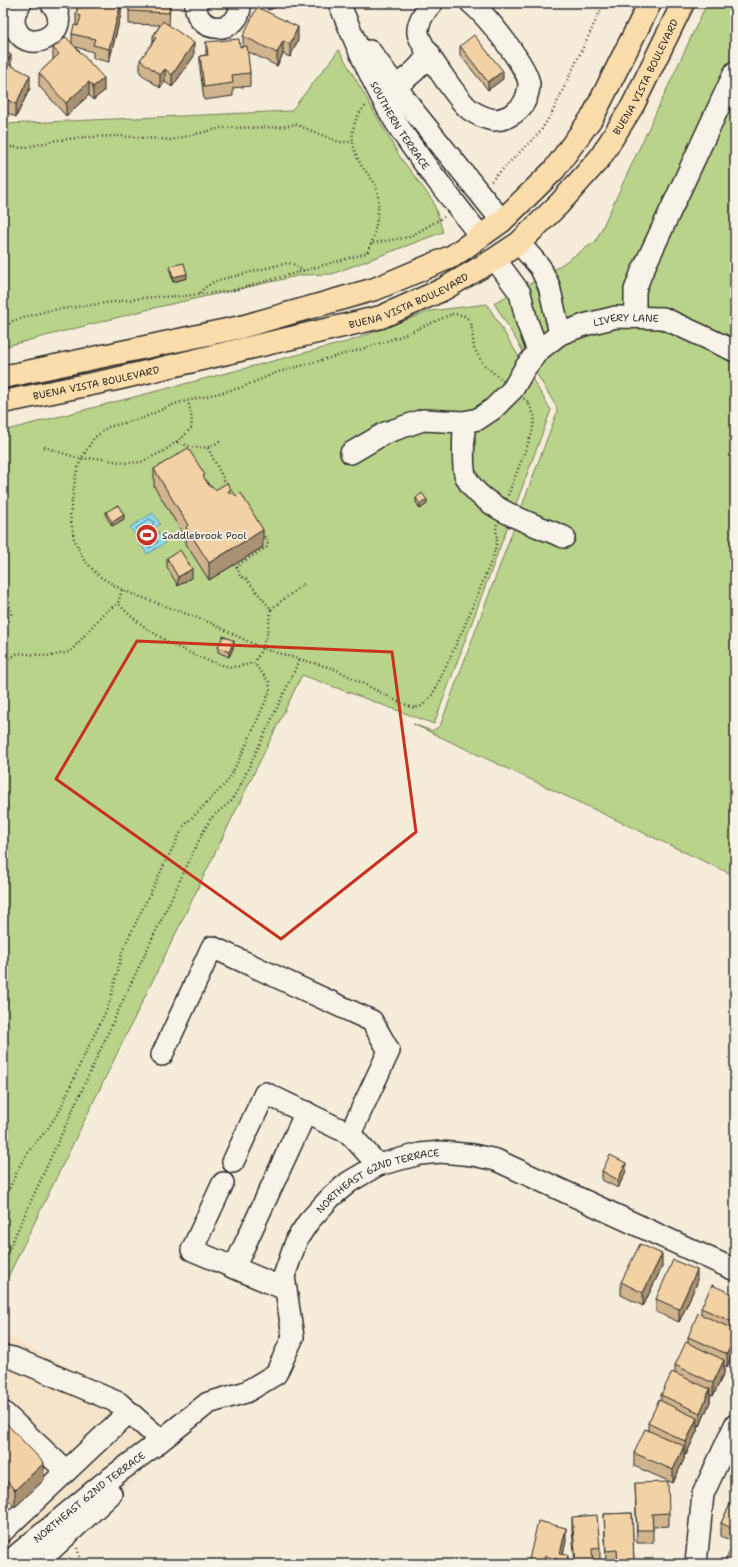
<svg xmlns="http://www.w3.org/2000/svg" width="738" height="1567" font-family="'Shantell Sans',sans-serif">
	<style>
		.built { fill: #f5e4ca }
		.green { fill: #bad38a; stroke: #727f5a }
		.water { fill: #8ed9ee; stroke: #6693a0 }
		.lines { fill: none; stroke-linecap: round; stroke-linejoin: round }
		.shore { stroke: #537179; stroke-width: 1 }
		.minor-casing { stroke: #2b2b2b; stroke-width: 24 }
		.major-casing { stroke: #2b2b2b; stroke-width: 25 }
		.path { stroke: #2b2b2b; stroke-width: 2.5; stroke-dasharray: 1 3; stroke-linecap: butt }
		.minor { stroke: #f7f3e8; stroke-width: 21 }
		.major { stroke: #faddab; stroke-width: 22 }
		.wall { fill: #d0b48d; stroke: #2b2b2b }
		.shaded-wall { fill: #a99273; stroke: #2b2b2b }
		.building { fill: #f2d1a4; stroke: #2b2b2b }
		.marked { fill: none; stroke: #c8321e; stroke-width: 3; stroke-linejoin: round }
		.labels { text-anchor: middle; stroke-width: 3.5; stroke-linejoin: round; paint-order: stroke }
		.street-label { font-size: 10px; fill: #2b2b2b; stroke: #f7f3e8 }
		.poi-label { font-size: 10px; fill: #2b2b2b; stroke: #f7f3e8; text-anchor: start }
	</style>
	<rect width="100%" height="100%" fill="#f6ecda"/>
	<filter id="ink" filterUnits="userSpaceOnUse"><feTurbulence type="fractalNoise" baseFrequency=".025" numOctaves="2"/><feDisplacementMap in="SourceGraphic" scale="8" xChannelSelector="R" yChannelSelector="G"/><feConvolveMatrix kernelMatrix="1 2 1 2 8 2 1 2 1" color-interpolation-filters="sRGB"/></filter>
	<g filter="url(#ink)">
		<path class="built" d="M6 1335 136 1401 174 1440 48 1564H3V1342Z"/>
		<path class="green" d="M707 3H735V876L413 724 432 731 440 726 557 412 556 406 494 303 546 275 596 241Z
			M339 50 400 157 433 201 443 232 332 274 302 275 158 307 3 347V124L291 111Z
			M487 304 551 410 434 724 302 675 3 1287V431L350 341 430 311Z"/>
		<path class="water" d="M153 513 160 524 155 528 165 543 147 554 130 527Z"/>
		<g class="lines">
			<path class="shore" d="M150 519 154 522 151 529 158 542 149 548 136 529Z"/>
			<g class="minor-casing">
				<g id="minor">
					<path d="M21 3C15 10 12 17 15 26 25 59 78 32 51 3"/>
					<path d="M196 3C193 35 242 36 240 3"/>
					<path id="s1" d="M339 3C356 43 372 83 395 121 420 162 452 198 480 236"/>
					<path d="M432 3C425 10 417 23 418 33 420 45 459 101 469 109 475 114 487 119 494 120 503 120 513 115 519 109 525 104 529 92 529 84 528 67 486 15 471 3"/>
					<path d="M370 51 416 114 502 221"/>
					<path d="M382 93C401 83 418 72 429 53"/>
					<path d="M519 243 540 267 549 286 560 334"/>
					<path d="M495 259 520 293 527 322 538 351"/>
					<path d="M635 317V290L641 274 735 72"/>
					<path d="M464 422C464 433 462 466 465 474 476 507 536 525 564 537"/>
					<path id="s2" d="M351 453 385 433 423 420 464 422 478 419 493 409 513 389 525 368 538 351 560 334 584 325 616 317 663 318 735 351"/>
					<path d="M162 1055 212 947 372 1021 389 1051 350 1134 378 1165"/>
					<path d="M233 1162 265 1093 350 1134"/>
					<path d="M223 1183 192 1250 285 1289"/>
					<path d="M234 1268 306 1112"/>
					<path d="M3 1356 13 1358 119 1403 154 1434V1446"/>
					<path d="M3 1412 66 1471"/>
					<path d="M3 1531 129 1412"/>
					<path id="s3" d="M6 1564 101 1485 154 1446 208 1403 246 1392 276 1374 293 1337 284 1276 297 1239 309 1221 331 1197 349 1182 378 1165 420 1154 441 1152 473 1155 496 1160 735 1270"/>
					<path d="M36 1564 111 1494"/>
					<path d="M696 1564 703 1494 735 1425"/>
				</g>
			</g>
			<g class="major-casing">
				<g id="major">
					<path d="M3 377 241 327 375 289 453 256 502 221 554 170 593 116 650 3"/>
					<path id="s4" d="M3 402 116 379 381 317 442 290 495 259 519 243 559 204 600 158 633 105 683 3"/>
				</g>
			</g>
			<path class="path" d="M3 146 22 148 58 140 88 137 121 136 171 140 221 128 282 127 295 124 339 142H352
				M491 181 540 132 552 113 604 3
				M373 243 409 237 444 217
				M200 293 204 288 215 281 287 263 293 264 304 271
				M452 314 463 315 471 321 474 348 483 364 528 402 535 417 532 433 496 526 497 541 493 557 465 625 433 694 422 706 415 708 401 703 335 669 263 649 211 623 122 590 99 576 84 560 74 539 70 514 76 474 81 459 94 438 108 427 143 418 174 404 240 388 278 372 359 350 399 337Z
				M3 329 13 321 46 311 151 297 183 296 231 291 367 253C375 238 382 203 376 187 372 177 363 170 359 161 349 142 350 119 367 105
				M177 442C196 449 202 451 221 441
				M44 447 81 459 96 458 125 463 141 462 164 451 184 436 191 428 192 418 188 401
				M208 448 225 482 234 494
				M3 587 9 601 11 614 3 623
				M122 590 118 603C141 630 192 658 226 666 236 668 245 665 254 663 266 644 268 631 271 609L246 579 240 576 237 567 241 563 267 547 268 541 261 532
				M271 609 305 583
				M3 663 18 653 50 656 70 652 103 614 118 603
				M3 1203 20 1165 33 1145 46 1131 60 1110 81 1062 109 1005 123 949 167 859 184 826 228 781 244 750 270 691 269 682 254 663
				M3 1262 125 996 202 834 211 818 231 801 241 784 300 659
				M77 1548 82 1564"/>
			<use href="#minor" class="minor"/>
			<use href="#major" class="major"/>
		</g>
		<path class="wall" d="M75 3H87L104 7 121 3V14L109 62 93 58V52L76 47 104 91 93 100 89 95 66 116 39 86V73L53 60V48L72 43V34L76 25V14L78 6 77 7Z
			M129 3H170L169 26 194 56 172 87 165 82 160 88 140 73V60L153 43V36L160 25 129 24Z
			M265 3H287L268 10Z
			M243 36 298 40 290 57 283 54 277 66 247 51 250 73V86L233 88V96L204 100 200 69V56L206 55V42L240 47 243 46Z
			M460 46 503 79 488 90 460 55Z
			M3 51 11 65 30 88 16 117 3 111Z
			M170 266 187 278 173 282 170 271Z
			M154 469 205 479 210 487 215 490 263 547 209 580 186 544V539L154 486Z
			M416 498 427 504 420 509 416 502Z
			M106 512 124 519 112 526 106 516Z
			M167 558 192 577 178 586 167 567Z
			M234 646 229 657 218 652V647Z
			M602 1171H626L618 1188 602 1180Z
			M662 1267 643 1306 621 1295V1282Z
			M697 1283 679 1322 656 1312V1299Z
			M735 1295V1348L727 1367 724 1366V1373L713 1396 710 1395V1402L700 1426 697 1425V1431L686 1455 684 1454V1459L673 1483 634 1466V1453L648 1430V1423L661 1401V1395L675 1373V1365L688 1343V1337L701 1315V1308Z
			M3 1422 44 1480 15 1507 3 1494Z
			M635 1483 669 1513V1526L653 1527V1543H637Z
			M735 1494V1564L734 1542 721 1536V1523Z
			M632 1513 634 1564H617V1563L606 1564 604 1514Z
			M572 1517 600 1548V1561L593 1562V1564H575L572 1530Z
			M566 1541 563 1554 568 1564H528Z"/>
		<path class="shaded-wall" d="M121 3V14L109 62V49Z
			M268 3H287L268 10Z
			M298 27V40L290 57V44Z
			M283 41V54L277 66V53Z
			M194 43V56L172 87V75Z
			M11 55V68L6 63Z
			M165 69V82L160 88V75Z
			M503 71V79L488 90V82Z
			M30 75V88L16 117V104Z
			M104 78V91L93 100V87Z
			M89 82V95L66 116V103Z
			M187 274V278L173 282V277Z
			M427 500V504L420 509V504Z
			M124 515V519L112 526V522Z
			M263 530V547L209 580V563Z
			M192 569V577L178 586V577Z
			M234 641V646L229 657V652Z
			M626 1163V1171L618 1188V1180Z
			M662 1254V1267L643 1306V1293Z
			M697 1270V1283L679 1322V1309Z
			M735 1335V1348L727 1367V1354Z
			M724 1360V1373L713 1396V1383Z
			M710 1389V1402L700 1426V1413Z
			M697 1418V1431L686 1455V1442Z
			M684 1446V1459L673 1483V1470Z
			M44 1463V1480L15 1507V1490Z
			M566 1528V1541L561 1564 560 1554Z
			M568 1555V1564H566Z"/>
		<path class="building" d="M79 3H87L104 7 105 3H121L109 49 93 45 95 39 72 34 74 25 78 26 81 16 76 14Z
			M129 3H170L169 13 129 11Z
			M257 7 298 27 290 44 283 41 277 53 243 36Z
			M163 21 194 43 172 75 165 69 160 75 140 60 156 38 153 36Z
			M474 35 503 71 488 82 460 46Z
			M66 37 104 78 93 87 89 82 66 103 39 73 59 54 53 48Z
			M239 39 240 47 247 46 250 73 232 75 233 83 204 87 200 56 208 55 206 42Z
			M3 51 11 55 6 63 30 75 16 104 3 98Z
			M184 263 187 274 173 277 170 266Z
			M188 448 205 475 203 476 210 487 212 486 215 490 227 483 231 489 228 491 230 494 233 492 236 496 241 493 263 530 209 563 186 527 188 525 154 469Z
			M422 493 427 500 420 504 416 498Z
			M118 505 124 515 112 522 106 512Z
			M180 550 192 569 178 577 167 558Z
			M223 636 234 641 229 652 218 647Z
			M610 1155 626 1163 618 1180 602 1171Z
			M640 1244 662 1254 643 1293 621 1282Z
			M673 1260 697 1270 679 1309 656 1299Z
			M712 1285 735 1295V1323L701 1308Z
			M698 1313 735 1330V1335L727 1354 688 1337Z
			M686 1342 724 1360 713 1383 675 1365Z
			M672 1372 710 1389 700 1413 661 1395Z
			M659 1400 697 1418 686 1442 648 1423Z
			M4 1421 44 1463 15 1490 3 1477V1422Z
			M645 1429 684 1446 673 1470 634 1453Z
			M668 1482 669 1513 652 1514 653 1530H637L635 1483Z
			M735 1494V1530L721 1523Z
			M632 1513 634 1562 618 1563 617 1550 606 1551 604 1514Z
			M597 1515 600 1548 592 1549 593 1564H576L572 1517Z
			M538 1521 566 1528 560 1554 568 1555 566 1564H556L557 1559 545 1556 543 1564H528Z
			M734 1542H735V1564H724Z"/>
	</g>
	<path class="marked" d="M137 641 392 652 416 832 281 939 56 779Z"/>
	<defs>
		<g id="stadium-disc" transform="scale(1.15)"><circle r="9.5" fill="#c8321e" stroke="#f7f3e8"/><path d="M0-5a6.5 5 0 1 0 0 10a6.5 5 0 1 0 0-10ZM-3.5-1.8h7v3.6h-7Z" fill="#fff"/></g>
	</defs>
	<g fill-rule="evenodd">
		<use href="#stadium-disc" x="147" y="535"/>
	</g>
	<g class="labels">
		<g class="street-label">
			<text dy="4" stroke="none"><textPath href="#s4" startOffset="755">BUENA VISTA BOULEVARD</textPath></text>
			<text dy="4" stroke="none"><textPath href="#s1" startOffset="137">SOUTHERN TERRACE</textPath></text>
			<text dy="4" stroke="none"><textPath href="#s4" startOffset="419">BUENA VISTA BOULEVARD</textPath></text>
			<text dy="4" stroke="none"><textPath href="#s2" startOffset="323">LIVERY LANE</textPath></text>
			<text dy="4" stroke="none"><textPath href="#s4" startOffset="95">BUENA VISTA BOULEVARD</textPath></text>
			<text dy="4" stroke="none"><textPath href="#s3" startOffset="579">NORTHEAST 62ND TERRACE</textPath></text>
			<text dy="4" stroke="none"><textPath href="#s3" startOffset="107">NORTHEAST 62ND TERRACE</textPath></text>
		</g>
		<g class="poi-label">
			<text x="162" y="539">Saddlebrook Pool</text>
		</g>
	</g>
	<rect width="738" height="1567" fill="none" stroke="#f7f3e8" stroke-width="16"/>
	<rect x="8" y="8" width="722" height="1551" fill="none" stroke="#2b2b2b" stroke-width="1.5" filter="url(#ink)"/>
</svg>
